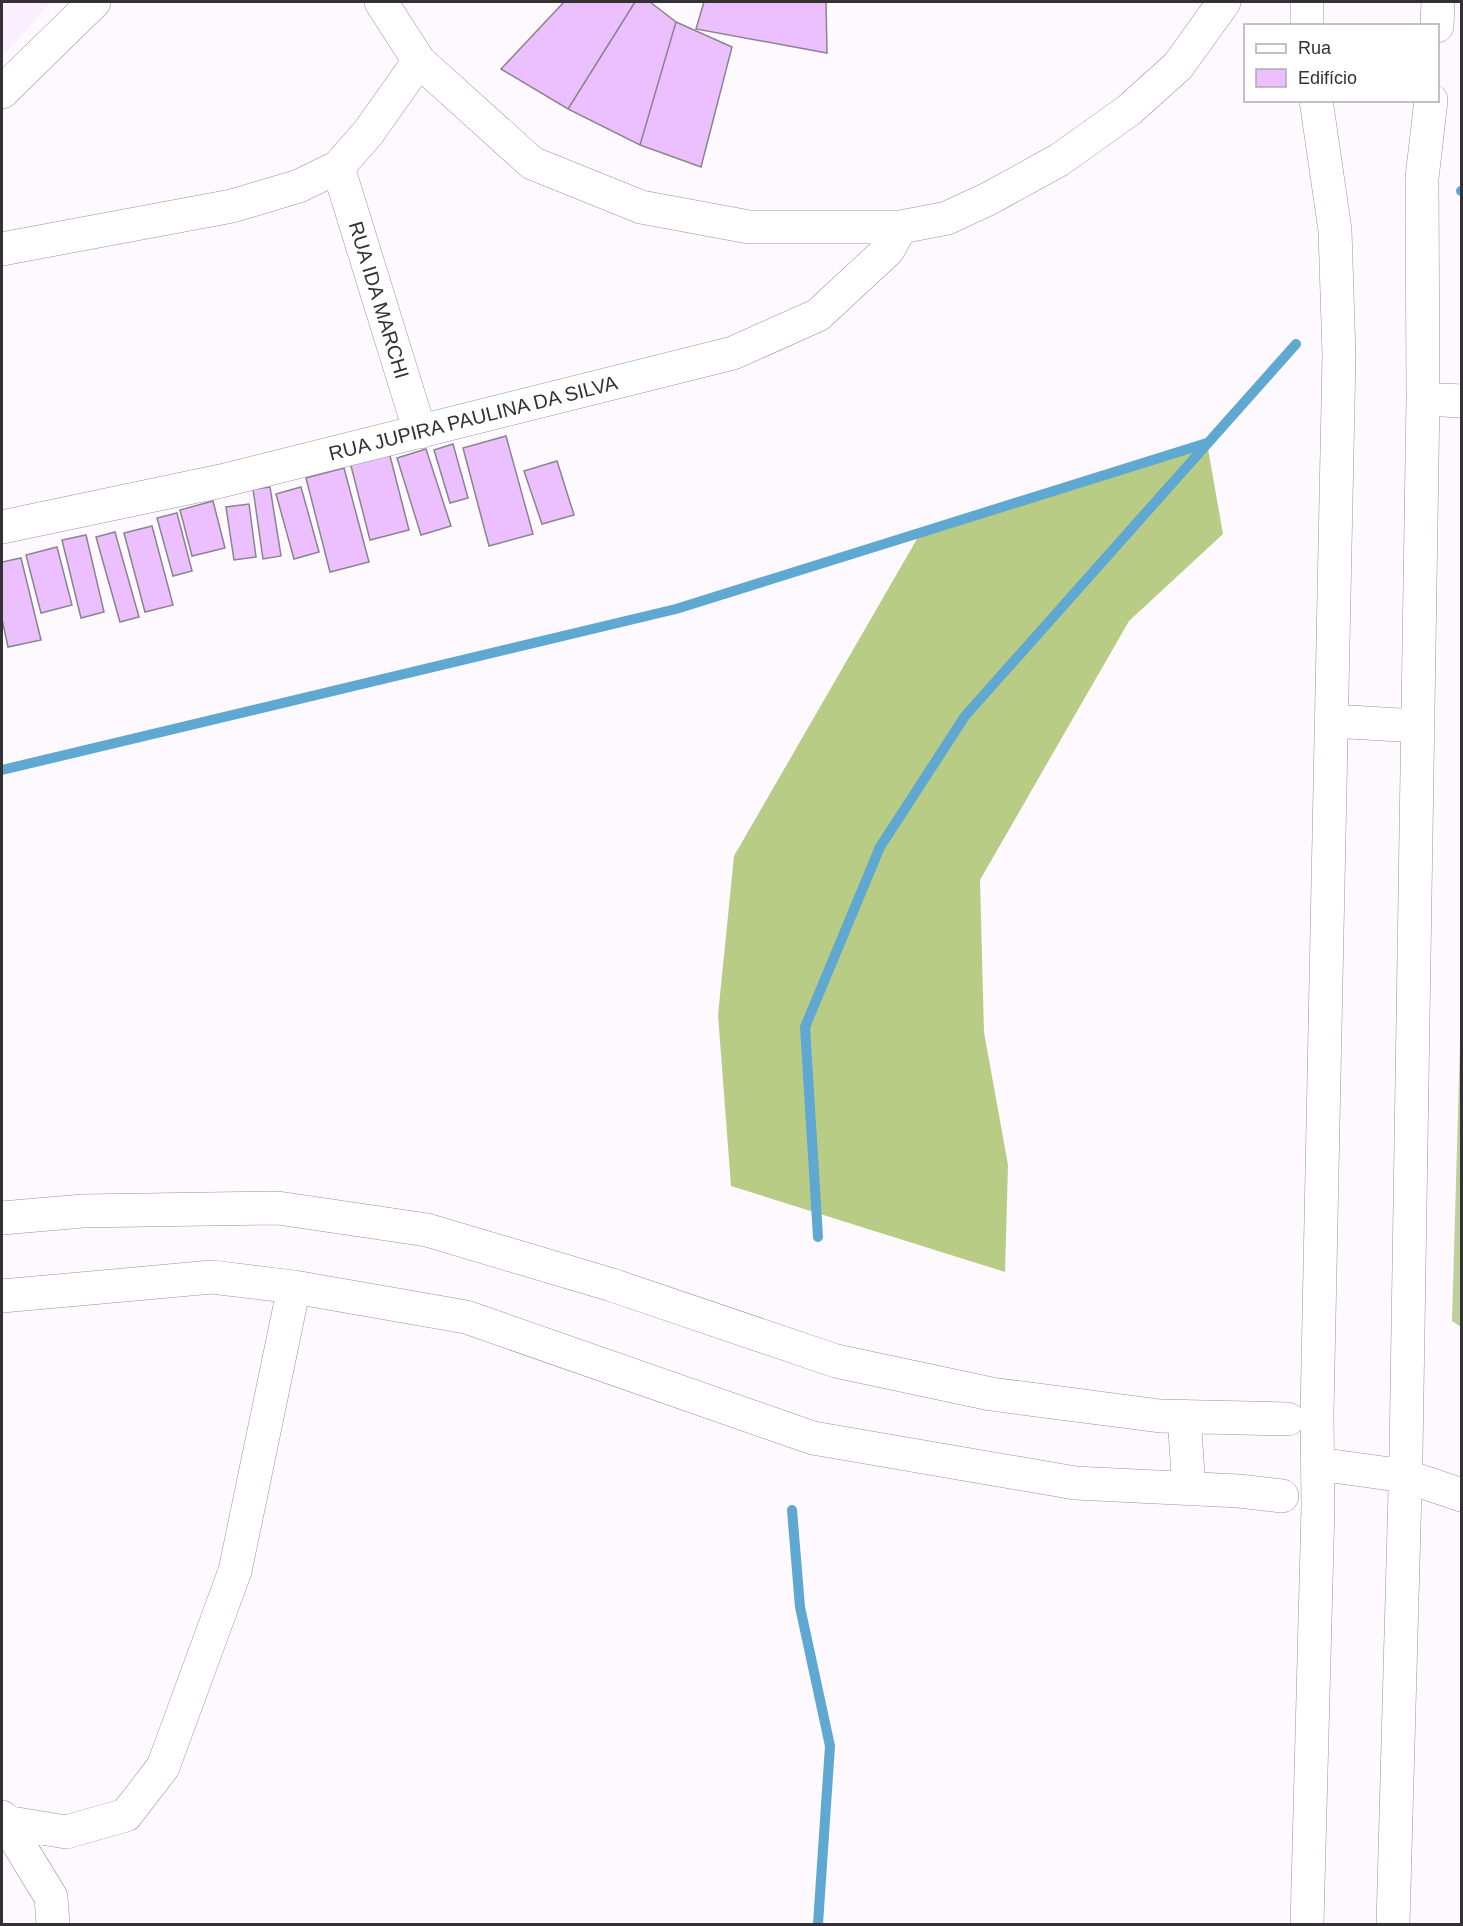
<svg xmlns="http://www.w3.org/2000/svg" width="1463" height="1926" font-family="Helvetica,sans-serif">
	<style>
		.built { fill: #faeffe }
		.green { fill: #bfcf9a }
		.forest { fill: #b9cc86 }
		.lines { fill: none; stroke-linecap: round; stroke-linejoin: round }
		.stream { stroke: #5ea8d2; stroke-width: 10 }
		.building { fill: #ecc0fe; stroke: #8a848c; stroke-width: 1.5 }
		.minor-casing { stroke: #99939b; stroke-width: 34 }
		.minor { stroke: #fff; stroke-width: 33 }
		.labels { text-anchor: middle; stroke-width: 4.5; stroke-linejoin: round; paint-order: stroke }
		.street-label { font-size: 20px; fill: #333134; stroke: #fff }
	</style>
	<rect width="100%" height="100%" fill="#fdf9fe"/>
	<path class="built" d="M2 2H51L2 57Z"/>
	<path class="green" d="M1461 1009V1327L1452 1321Z"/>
	<path class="forest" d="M1207 443 1223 534 1129 621 980 880 984 1032 1008 1165 1005 1272 731 1186 718 1015 734 856 921 532Z"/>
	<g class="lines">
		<path class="stream" d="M1461 191H1462
			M2 770 676 609 1207 443
			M818 1237 805 1027 880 847 965 716 1296 344
			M792 1510 800 1607 830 1746 818 1924"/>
	</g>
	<path class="building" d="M564 2H635L568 109 501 69Z
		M635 2H650L676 22 640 145 568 109Z
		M704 2H826L827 53 696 29Z
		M676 22 732 47 701 167 640 145Z
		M506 436 533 534 489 546 463 448Z
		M453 444 468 498 450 503 434 450Z
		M426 449 451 526 421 535 397 458Z
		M389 452 409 530 370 540 350 462Z
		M557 461 574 515 542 524 524 471Z
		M344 468 369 562 330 572 306 478Z
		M270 487 281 556 263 559 253 489Z
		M301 487 319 552 294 559 276 494Z
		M213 501 225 548 192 556 180 510Z
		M249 504 256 557 234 560 226 507Z
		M177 513 192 571 173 576 157 518Z
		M152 526 173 605 145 612 124 533Z
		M115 532 139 617 120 622 96 537Z
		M86 535 104 612 81 618 62 540Z
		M57 547 72 605 41 613 26 555Z
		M21 558 41 640 8 647 2 619V562Z"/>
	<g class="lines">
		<g class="minor-casing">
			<path id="minor" d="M381 2 419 61 532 163 641 207 749 227H901L947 218 988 199 1059 160 1129 110 1178 66 1224 2
				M1307 26V2
				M1437 26 1438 2
				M2 92 94 2
				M338 167 420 432
				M2 249 232 206 299 186 338 167 368 133 419 61
				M1423 399 1462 401
				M2 527 221 481 733 353 818 315 888 250 901 227
				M1332 721 1417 726
				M2 1218 83 1211 278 1208 427 1230 612 1285 836 1361 991 1394 1160 1416 1288 1419
				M2 1296 212 1277 294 1287 466 1317 813 1438 1075 1483 1239 1491 1282 1496
				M1184 1416 1189 1489
				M1318 1464 1405 1476 1462 1495
				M2 1817 51 1897 53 1924
				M5 1822 66 1832 126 1815 163 1767 235 1571 294 1287
				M1307 1924 1318 1507 1317 1413 1339 355 1335 230 1316 100
				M1393 1924 1406 1454 1423 399 1422 178 1431 100"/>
		</g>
		<use href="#minor" class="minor"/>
	</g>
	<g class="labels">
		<g class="street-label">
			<text transform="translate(379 300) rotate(73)" y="7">RUA IDA MARCHI</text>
			<text transform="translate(473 418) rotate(-14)" y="7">RUA JUPIRA PAULINA DA SILVA</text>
		</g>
	</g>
	<rect width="1463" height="1926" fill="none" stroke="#333134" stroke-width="6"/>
	<rect x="1244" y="24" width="195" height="78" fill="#ffffff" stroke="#adadae" stroke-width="1.5"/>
	<rect x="1256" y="44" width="30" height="9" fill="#ffffff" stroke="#adadae" stroke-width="1.5"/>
	<text x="1298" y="54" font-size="18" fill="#333134">Rua</text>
	<rect x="1256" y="69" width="30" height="18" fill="#ecc0fe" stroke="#adadae" stroke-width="1.5"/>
	<text x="1298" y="84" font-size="18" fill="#333134">Edifício</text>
</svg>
